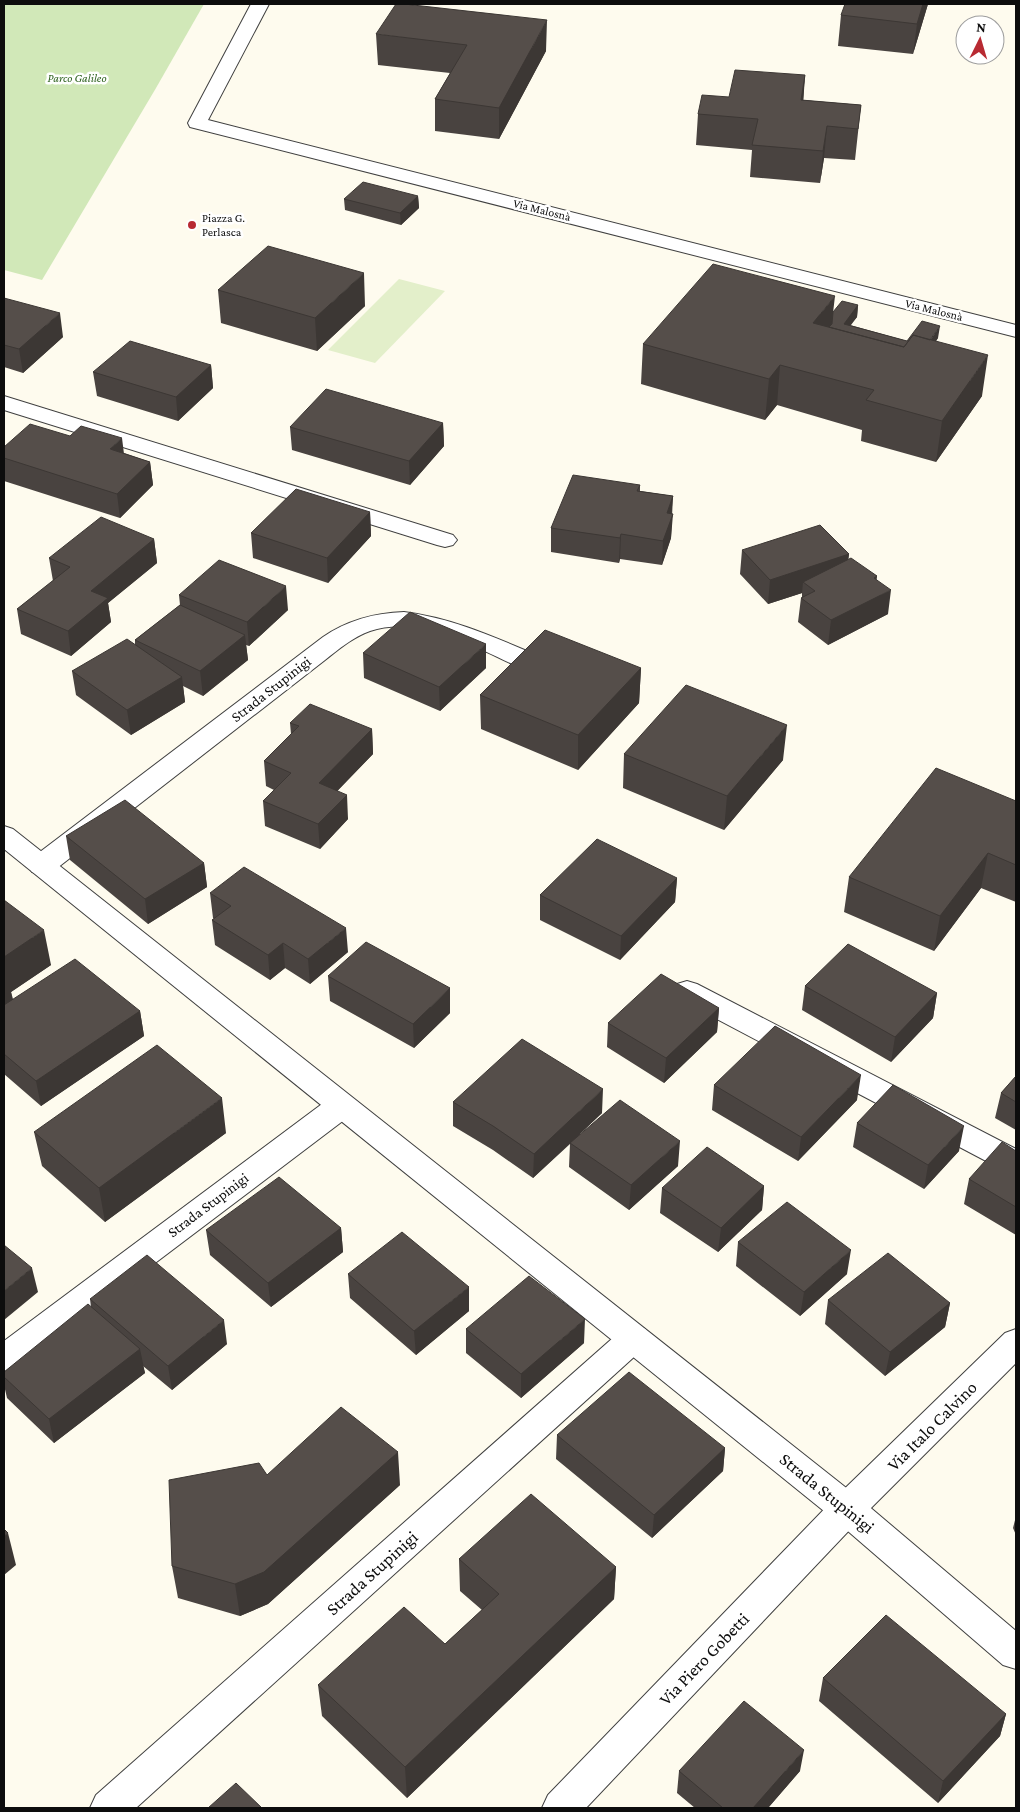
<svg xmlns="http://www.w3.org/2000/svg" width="1020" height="1812" font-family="'Crimson Pro',serif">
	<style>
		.green { fill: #d1e8b8 }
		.pitch { fill: #e3efca }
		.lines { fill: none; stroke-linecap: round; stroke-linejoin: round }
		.minor-casing { stroke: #404040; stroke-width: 2 }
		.tertiary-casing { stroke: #404040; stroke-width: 2 }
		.minor { fill: #fff; fill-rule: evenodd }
		.tertiary { fill: #fff; fill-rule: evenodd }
		.wall { fill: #494340 }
		.shaded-wall { fill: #3c3734 }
		.building { fill: #554e4a; stroke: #3c3734 }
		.poi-dot { fill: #b82a32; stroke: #fff; stroke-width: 2 }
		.labels { text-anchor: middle; stroke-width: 5; stroke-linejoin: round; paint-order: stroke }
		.far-park-label { font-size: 12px; font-style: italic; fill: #2e621f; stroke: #fff }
		.far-street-label { font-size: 12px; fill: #0d0d0d; stroke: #fff }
		.far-poi-label { font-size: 12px; fill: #0d0d0d; stroke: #fff; text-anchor: start }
		.street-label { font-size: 15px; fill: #0d0d0d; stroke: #fff }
		.near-street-label { font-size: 18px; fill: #0d0d0d; stroke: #fff }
	</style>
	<rect width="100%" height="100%" fill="#fefbee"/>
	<path class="green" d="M4 4H204L156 88 42 280 4 270Z"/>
	<path class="pitch" d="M399 279 445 291 375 363 328 350Z"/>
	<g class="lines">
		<g class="minor-casing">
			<path id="minor" d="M251 4H269L208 120 1016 325V337L190 127 188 123Z
				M4 396 453 535 457 540 453 545 445 547 437 545 4 410Z
				M404 612C453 618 496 638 541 657L544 663 541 669 532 671 523 669C478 649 421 614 370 631 353 637 339 649 325 660L52 872 42 874 32 872 28 865 32 858 323 637C348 620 374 613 404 612Z
				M687 981 697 984 1016 1149V1175L1005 1171 677 998 673 991 677 984Z
				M341 1095 352 1098 356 1106 352 1114 15 1369 4 1373V1341L330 1098Z
				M634 1325 645 1329 650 1338 645 1347 136 1808H90L96 1795 623 1329Z
				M1016 1329V1363L859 1520 586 1808H542L548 1795 835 1498 1005 1333Z"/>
		</g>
		<g class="tertiary-casing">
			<path id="tertiary" d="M4 826 13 829 859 1498 1016 1631V1669L1003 1665 835 1520 4 849Z"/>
		</g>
		<use href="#minor" class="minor"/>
		<use href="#tertiary" class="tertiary"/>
	</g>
	<path class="wall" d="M928 4 913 54 838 46 841 15Z
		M376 34 546 51 499 139 435 131V99L450 73 378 65Z
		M805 75 803 100 861 105 855 160 824 158 820 183 750 177 752 150 696 145 698 114 729 97Z
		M418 196 419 208 401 225 345 210 344 199Z
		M218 290 365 306 317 351 221 323Z
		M4 298 63 337 23 373 4 367Z
		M858 305 857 317 850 325 907 341 938 338 936 341 982 396 936 462 861 441 862 430 777 405 765 420 641 384 643 344 833 312Z
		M211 365 213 388 178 421 97 396 93 372Z
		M443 423 444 446 410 485 292 450 290 427Z
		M4 447 124 453 150 462 153 485 120 518 4 481Z
		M640 485V491L673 496 671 538 662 565 620 559 619 563 551 552V528Z
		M370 512 371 536 328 583 253 558 251 533Z
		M154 539 157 563 108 603 111 622 71 656 21 634 17 609 53 581 49 558Z
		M742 550 849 554 848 560 877 576 876 580 888 614 828 645 798 622 801 598H802V593L768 604 740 574Z
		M179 595 288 610 249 646 246 645 248 660 203 696 183 686 185 702 131 735 76 695 72 671 135 645V640L180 605Z
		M363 653 486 668 440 711 364 678Z
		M641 668 639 703 578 770 481 729 480 695Z
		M290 723 372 729 373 754 337 791 348 819 320 849 265 826 263 801 274 790 266 786 264 761 291 734Z
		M624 754 783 760 724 830 623 788Z
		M1016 801V902L981 888 934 951 844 912 849 877Z
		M66 836 204 863 207 887 148 924 70 860Z
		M677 878 675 902 620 960 540 920V895Z
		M210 893 348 952 310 984 285 968 270 980 215 945 212 920 214 919 213 918Z
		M4 900 51 965 11 992 13 999 140 1011 144 1036 41 1106 4 1074Z
		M328 976 450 1013 414 1048 330 1001Z
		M805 986 937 993 933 1018 891 1062 802 1010Z
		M719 1008 717 1032 664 1083 607 1047 608 1023Z
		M1016 1076V1130L995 1118 1001 1093Z
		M714 1085 857 1100 798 1161 712 1110Z
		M453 1102 602 1113 580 1134 678 1166 629 1210 569 1167 570 1144 533 1178 493 1150 453 1126Z
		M857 1123 959 1151 924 1189 853 1147Z
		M34 1132 226 1133 105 1222 42 1166Z
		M1016 1151V1235L964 1204 969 1179Z
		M764 1186 762 1210 718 1252 660 1213 662 1188Z
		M341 1228 343 1252 271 1307 210 1255 206 1230Z
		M738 1242 847 1274 800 1316 736 1266Z
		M348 1274 469 1311 416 1355 350 1298Z
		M90 1299 227 1344 172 1390 143 1366 145 1373 54 1443 7 1398 4 1385V1372L91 1307Z
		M828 1300 950 1303 945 1327 885 1376 825 1324Z
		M466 1329 584 1343 521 1398 466 1353Z
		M557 1435 725 1448 723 1471 652 1538 556 1459Z
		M267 1475 400 1485 268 1604 240 1616 178 1598 172 1566Z
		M1016 1516V1535L1013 1528Z
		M459 1559 616 1567 614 1599 407 1798 322 1716 318 1685 445 1644 482 1610 460 1591Z
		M823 1678 1006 1714 1000 1736 938 1803 819 1701Z
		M679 1771H800L768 1808H695L677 1793Z"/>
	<path class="shaded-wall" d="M923 4H928L913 54 917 24Z
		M547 20 546 51 499 139V108Z
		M805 75 803 106 801 100Z
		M827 126 824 158 820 183 823 151Z
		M418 196 419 208 401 225 400 213Z
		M364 273 365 306 317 351 315 318Z
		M835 296 831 330 813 323Z
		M858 305 857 317 845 333 844 324Z
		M60 313 63 337 23 373 19 349Z
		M940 326 938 338 911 377 913 365Z
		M988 355 982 396 936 462 942 421Z
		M211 365 213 388 178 421 176 397Z
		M780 365 777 405 765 420 769 379Z
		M443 423 444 446 410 485 409 461Z
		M122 438 125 462 110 449Z
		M150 462 153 485 120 518 117 494Z
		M673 496 671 518 673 514 671 538 662 565 663 541 667 513Z
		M370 512 371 536 328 583 327 558Z
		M621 534 620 559 619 563 620 538Z
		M154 539 157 563 108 603 111 622 71 656 68 631 91 591Z
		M849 554 846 578 803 582 802 593 768 604 770 580Z
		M877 576 874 598 891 590 888 614 828 645 831 620 874 578Z
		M286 586 288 610 249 646 247 622Z
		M245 635 248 660 203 696 200 671Z
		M486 644V668L440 711 439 687Z
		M641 668 639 703 578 770V735Z
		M182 677 185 702 131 735 127 710Z
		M787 725 783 760 724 830 727 796Z
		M372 729 373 754 321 808 319 783Z
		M347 795 348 819 320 849 318 824Z
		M988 853 981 888 934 951 940 916Z
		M204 863 207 887 148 924 145 899Z
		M677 878 675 902 620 960 621 936Z
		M346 928 348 952 310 984 308 959Z
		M44 930 51 965 11 992 13 1003 4 1009V957Z
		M283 943 285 968 270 980 268 955Z
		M450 988V1013L414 1048 413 1024Z
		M937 993 933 1018 891 1062 895 1037Z
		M719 1008 717 1032 664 1083 666 1058Z
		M140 1011 144 1036 41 1106 36 1081Z
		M861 1075 857 1100 798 1161 801 1137Z
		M603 1089 602 1113 533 1178 534 1154Z
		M222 1098 226 1133 105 1222 99 1188Z
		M964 1126 959 1151 924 1189 928 1165Z
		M680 1141 678 1166 629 1210 631 1185Z
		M764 1186 762 1210 718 1252 721 1228Z
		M341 1228 343 1252 271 1307 268 1283Z
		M851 1250 847 1274 800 1316 804 1292Z
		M32 1268 38 1292 4 1320V1291Z
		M469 1287V1311L416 1355 414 1331Z
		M950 1303 945 1327 885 1376 890 1352Z
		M585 1319 584 1343 521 1398V1374Z
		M224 1320 227 1344 172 1390 168 1366Z
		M140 1349 145 1373 54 1443 49 1419Z
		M725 1448 723 1471 652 1538 654 1515Z
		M398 1452 400 1485 268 1604 240 1616 235 1584Z
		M8 1533 16 1565 4 1575V1536Z
		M616 1567 614 1599 407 1798 405 1767Z
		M1006 1714 1000 1736 938 1803 943 1781Z
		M804 1750 800 1771 768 1808H753Z"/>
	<path class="building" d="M396 4H404L547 20 499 108 435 99 467 45 376 34Z
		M845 4H923L917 24 841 15Z
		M735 70 805 75 801 100 861 105 858 129 827 126 823 151 752 145 758 119 698 114 702 95 729 97Z
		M363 182 418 196 400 213 344 199Z
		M268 246 364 273 315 318 218 290Z
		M713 264 835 296 813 323 904 347 913 335 988 355 942 421 866 400 874 390 780 365 769 379 643 344Z
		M4 298 60 313 19 349 4 345Z
		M842 301 858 305 844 324 907 341 922 321 940 326 930 340 913 335 904 347 829 327 832 324 833 312Z
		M130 341 211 365 176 397 93 372Z
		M326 389 443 423 409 461 290 427Z
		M30 424 70 436 81 426 122 438 110 449 150 462 117 494 4 458V447Z
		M573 475 640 485 637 491 673 496 667 513 673 514 663 541 621 534 620 538 551 528Z
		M296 489 370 512 327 558 251 533Z
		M101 517 154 539 91 591 108 598 68 631 17 609 70 567 49 558Z
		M820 525 849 554 770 580 742 550Z
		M851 558 877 576 874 578 891 590 831 620 801 598 815 591 803 582Z
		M219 560 286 586 247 622 179 595Z
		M180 605 245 635 200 671 135 640Z
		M410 612 486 644 439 687 363 653Z
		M545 630 641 668 578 735 480 695Z
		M127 639 182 677 127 710 72 671Z
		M686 685 787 725 727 796 624 754Z
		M310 704 372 729 319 783 347 795 318 824 263 801 291 773 264 761 299 726 290 723Z
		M936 768 1016 801V865L988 853 940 916 849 877Z
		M125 800 204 863 145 899 66 836Z
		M597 839 677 878 621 936 540 895Z
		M244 867 346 928 308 959 283 943 268 955 212 920 231 906 210 893Z
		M4 900 44 930 4 957Z
		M366 942 450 988 413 1024 328 976Z
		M848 944 937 993 895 1037 805 986Z
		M75 959 140 1011 36 1081 4 1054V1005Z
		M661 974 719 1008 666 1058 608 1023Z
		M775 1026 861 1075 801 1137 714 1085Z
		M522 1039 603 1089 534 1154 493 1126 453 1102Z
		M157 1045 222 1098 99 1188 34 1132Z
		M1016 1076V1102L1001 1093Z
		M893 1085 964 1126 928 1165 857 1123Z
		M620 1100 680 1141 631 1185 570 1143Z
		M1002 1142 1016 1151V1207L969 1179Z
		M707 1147 764 1186 721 1228 662 1188Z
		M279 1177 341 1228 268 1283 206 1230Z
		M787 1202 851 1250 804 1292 738 1242Z
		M402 1232 469 1287 414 1331 348 1274Z
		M4 1245 32 1268 4 1291Z
		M888 1253 950 1303 890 1352 828 1300Z
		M147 1255 224 1320 168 1366 90 1299Z
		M529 1276 585 1319 521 1374 466 1329Z
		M88 1304 140 1349 49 1419 4 1377V1372Z
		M629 1372 725 1448 654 1515 557 1435Z
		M341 1407 398 1452 264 1572 235 1584 172 1566 169 1480 259 1463 267 1475Z
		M531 1494 616 1567 405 1767 318 1685 404 1607 445 1644 499 1594 459 1559Z
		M4 1529 8 1533 4 1536Z
		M886 1615 1006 1714 943 1781 823 1678Z
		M744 1701 804 1750 753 1808H723L679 1771Z
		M236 1783 262 1808H208Z"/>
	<circle class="poi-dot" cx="192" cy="225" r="5"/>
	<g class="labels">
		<g class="far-park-label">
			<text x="77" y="82">Parco Galileo</text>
		</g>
		<g class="far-street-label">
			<text transform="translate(542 210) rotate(14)" y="4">Via Malosnà</text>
			<text transform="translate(934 310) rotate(14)" y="4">Via Malosnà</text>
		</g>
		<g class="far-poi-label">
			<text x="202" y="222">Piazza G.<tspan x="202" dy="14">Perlasca</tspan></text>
		</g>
		<g class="street-label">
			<text transform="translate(271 689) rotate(-38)" y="5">Strada Stupinigi</text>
			<text transform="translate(208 1205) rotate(-37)" y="5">Strada Stupinigi</text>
		</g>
		<g class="near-street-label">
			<text transform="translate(932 1426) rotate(-45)" y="6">Via Italo Calvino</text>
			<text transform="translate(827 1493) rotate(39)" y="6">Strada Stupinigi</text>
			<text transform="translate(372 1573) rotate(-42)" y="6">Strada Stupinigi</text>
			<text transform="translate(704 1659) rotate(-46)" y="6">Via Piero Gobetti</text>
		</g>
	</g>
	<rect width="1020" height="1812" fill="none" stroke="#0d0d0d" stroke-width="10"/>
	<g transform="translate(980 40) rotate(5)"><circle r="24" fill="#ffffff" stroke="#9e9e9e"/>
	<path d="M0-4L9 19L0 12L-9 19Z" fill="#b82a32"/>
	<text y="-8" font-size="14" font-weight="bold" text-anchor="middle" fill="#0d0d0d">N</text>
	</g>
</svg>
